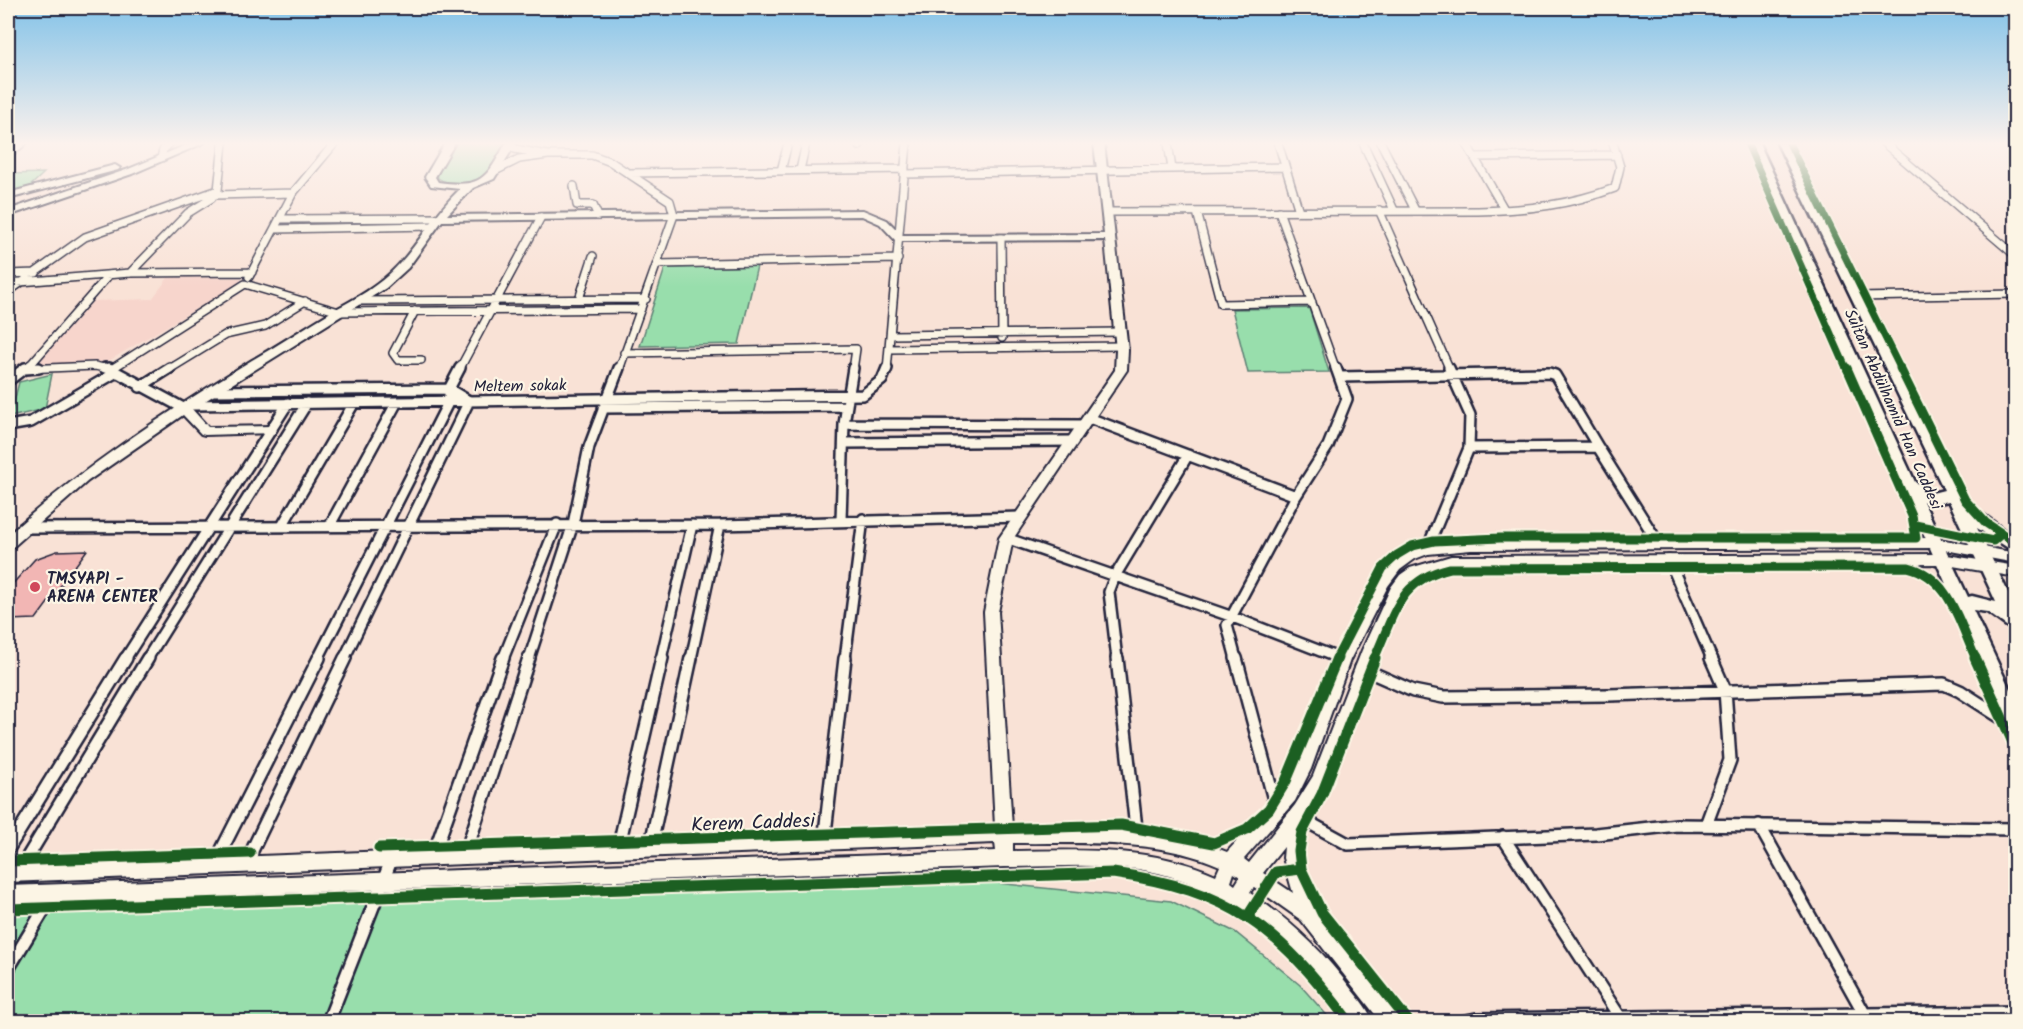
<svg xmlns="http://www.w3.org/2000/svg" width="2023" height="1029" font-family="Kalam,sans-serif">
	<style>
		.built { fill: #f7d5cc }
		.green { fill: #98deac; stroke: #5d8074; stroke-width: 1.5 }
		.building { fill: #f2b6b4; stroke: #22223b; stroke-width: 1.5 }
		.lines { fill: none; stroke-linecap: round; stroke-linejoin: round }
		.street-far2-casing { stroke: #22223b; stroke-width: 10 }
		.street-far1-casing { stroke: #22223b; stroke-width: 14 }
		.street-casing { stroke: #22223b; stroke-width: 16 }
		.secondary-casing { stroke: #22223b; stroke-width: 4 }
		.primary-casing { stroke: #22223b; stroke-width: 5 }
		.street-far2 { stroke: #fcf5e5; stroke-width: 7 }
		.street-far1 { stroke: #fcf5e5; stroke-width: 9 }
		.street { stroke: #fcf5e5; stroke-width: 11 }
		.secondary { fill: #fcf5e5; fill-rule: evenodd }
		.primary { fill: #fcf5e5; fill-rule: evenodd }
		.cycleway-far2-casing { stroke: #fcf5e5; stroke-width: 10 }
		.cycleway-far1-casing { stroke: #fcf5e5; stroke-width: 13 }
		.cycleway-casing { stroke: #fcf5e5; stroke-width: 15 }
		.cycleway-far2 { stroke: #1b5e20; stroke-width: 7 }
		.cycleway-far1 { stroke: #1b5e20; stroke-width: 9 }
		.cycleway { stroke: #1b5e20; stroke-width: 11 }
		.poi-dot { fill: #d1495b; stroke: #fcf5e5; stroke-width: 2 }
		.labels { text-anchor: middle; stroke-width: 4.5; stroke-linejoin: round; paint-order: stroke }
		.street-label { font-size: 16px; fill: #22223b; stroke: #fcf5e5 }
		.poi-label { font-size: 16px; font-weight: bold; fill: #22223b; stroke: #fcf5e5; text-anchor: start }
		.near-street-label { font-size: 20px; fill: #22223b; stroke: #fcf5e5 }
	</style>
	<rect width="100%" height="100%" fill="#f9e2d6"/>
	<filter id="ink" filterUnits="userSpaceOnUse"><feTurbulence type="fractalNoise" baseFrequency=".0167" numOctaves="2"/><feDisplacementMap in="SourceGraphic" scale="12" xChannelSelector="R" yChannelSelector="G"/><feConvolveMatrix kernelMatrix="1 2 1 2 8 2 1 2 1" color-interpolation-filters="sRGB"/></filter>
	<g filter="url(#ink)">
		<path class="built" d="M168 278H240L241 282 105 363 37 364 93 301 152 299Z"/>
		<path class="green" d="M455 143H505C500 152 495 165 488 172 477 184 451 187 438 178L437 171Z
			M44 173 28 188 8 194V174Z
			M757 266 739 344 640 346 665 268Z
			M1309 308 1329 372 1248 373 1232 309Z
			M52 374 45 409 10 417 19 382Z
			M927 876 1171 901 1235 932 1300 985 1332 1021H8V905Z"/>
		<path class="building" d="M87 550 36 619 8 620V589L35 559 57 551Z"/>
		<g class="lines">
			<g class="street-far2-casing">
				<path id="street-far2" d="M1168 143 1172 169
					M1278 143 1299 211
					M1363 143 1394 210
					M1381 143 1415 210
					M1466 143 1504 209
					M1884 143 2016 256
					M859 146 860 143
					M548 155H592L611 162 670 201 674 215 619 370
					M1474 157 1617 155
					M161 158 163 150 170 143
					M800 170 806 143
					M495 171 519 159 548 155 515 149 511 144
					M781 171 788 143
					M629 173 905 169
					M904 174 1285 167
					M574 186 577 205H593L598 216
					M218 190 216 195 293 193
					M1379 210 1450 370
					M1279 211 1336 370
					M1107 212 1478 211C1526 210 1570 205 1615 188L1620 167 1613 143
					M1197 212 1221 304 1312 302
					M281 219 437 218
					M275 229 432 226
					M1001 238 1002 338
					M657 264 898 259
					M130 273 188 213 212 198
					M8 274 36 273
					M249 277 293 193 335 143
					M8 283 130 273 252 272
					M8 292 85 237 218 190 223 143
					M1858 297 2016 294
					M579 299 593 256
					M361 301 646 299
					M415 311 393 353 398 360H421
					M891 335 1120 332
					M889 349 1122 346
					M624 353 856 349 853 370
					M25 369 95 366 108 369
					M23 370 32 363 109 275
					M110 370 245 284 339 312 641 309
					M168 370 225 335 265 326 305 301
					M459 370 541 217
					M887 370 907 143"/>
			</g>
			<g class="street-far1-casing">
				<path id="street-far1" d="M105 368 108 369
					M109 368 185 409
					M25 369 39 368
					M1340 377 1549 373 1555 375 1598 447 1469 448
					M8 381 25 368
					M140 387 170 368
					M215 391 449 389V401L318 659
					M193 405 863 395 882 380 887 368
					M603 408 847 406
					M1089 418 1296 496
					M844 424 1084 425
					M8 426 31 422 115 373
					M844 443 1073 441
					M1598 447 1659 544
					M841 520 844 424 853 368
					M330 525 397 402
					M282 526 354 403
					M23 528 720 525 1021 517
					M1006 538 1230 616 1341 659
					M1427 549 1469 448 1470 415 1449 368
					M1669 560 1712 659
					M125 659 288 403
					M147 659 307 403
					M344 659 469 401 449 389 460 368
					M503 659 557 524
					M529 659 573 524 589 447 619 368
					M661 659 692 525
					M691 659 720 525
					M845 659 863 519
					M1117 659 1109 592 1115 576 1188 455
					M1236 659 1227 625 1296 496 1328 446 1347 399 1336 368"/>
			</g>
			<g class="street-casing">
				<path id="street" d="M1117 658 1137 837
					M1236 658 1277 811
					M1337 658 1343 660
					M1361 668 1413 691 1443 697 1609 695 1944 684 1960 691 2016 727
					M1297 816 1348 844 1596 834 1677 825 2016 829
					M1706 825 1730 760 1725 690 1711 658
					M1759 825 1864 1013
					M1503 837 1623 1022
					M824 842 845 658
					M650 848 691 658
					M8 849 126 658
					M618 849 662 658
					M465 855 529 658
					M433 856 503 658
					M246 863 345 658
					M214 865 319 658
					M18 873 148 658
					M8 969 54 893
					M328 1022 392 858
					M1462 1022 1476 1019 2016 1012"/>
			</g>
			<g class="secondary-casing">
				<path id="secondary" d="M16 143H27L11 157 8 158V151Z
					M191 143H204L132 174 8 216V210L126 170Z
					M445 143H455L435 177 438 182C482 188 486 179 506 143H516L494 179 473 188 447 215 863 210 887 220 902 235 1104 234 1094 143H1104L1128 350 1127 370 1013 539 998 612 1012 827C1084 828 1160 823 1227 852L1283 791 1296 767 1335 660 1378 579 1390 562 1405 551 1427 544 1471 540 1934 538 2016 553V563L1934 548 1471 550 1428 554 1415 559 1400 570 1388 586 1350 660 1311 769 1295 801 1244 859 1249 863 1295 805 1313 776 1362 650 1391 587 1400 575 1410 568 1451 556 1941 554 2016 566V577L1941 564 1451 566C1425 571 1408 580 1396 604L1327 780 1301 824V858L1315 909 1401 1015 1403 1022H1381L1301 920 1254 887 1250 893C1290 920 1324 952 1352 990 1360 1000 1369 1010 1373 1022H1352C1296 945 1236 885 1138 869 1094 863 1049 867 1005 867L8 903V886L996 851 995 843 8 882V866L995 827 984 612 999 538 1115 370 1116 350 1105 240 899 241 895 240 880 224 862 216 442 221 408 268 386 288 192 409 208 427 271 426 277 430 275 433 205 435 201 434 183 415 88 481 13 547 8 548V535C82 467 166 413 252 360 280 344 307 326 334 310 349 302 364 294 377 284 413 258 429 218 460 189L431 186 425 177ZM1013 843C1081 844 1156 838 1220 866L1216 875C1151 846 1083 850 1013 851ZM1284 847 1283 858 1293 893 1263 873ZM1234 873 1240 877 1235 885 1231 882Z
					M115 165 120 168 118 170 8 199V193Z"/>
			</g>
			<g class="primary-casing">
				<path id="primary" d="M1749 143H1759L1915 482 1932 493 1944 490 1777 143H1787L1891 350 1963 499 2016 539V553L1977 528 2016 609V633L1987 612 1973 610 2016 702V729L2010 727ZM1923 501 1934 504 1949 501 1996 602 1972 596 1968 597Z"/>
			</g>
			<use href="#street-far2" class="street-far2"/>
			<use href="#street-far1" class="street-far1"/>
			<use href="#street" class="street"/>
			<use href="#secondary" class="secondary"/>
			<use href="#primary" class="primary"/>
			<g class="cycleway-far2-casing">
				<path id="cycleway-far2" d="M1747 143 1847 370
					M1789 143 1901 370"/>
			</g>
			<g class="cycleway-far1-casing">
				<path id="cycleway-far1" d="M1900 368 1965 500 1986 523 2016 543
					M1915 525 1993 541 2001 534
					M1336 659 1383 568 1397 555 1412 546 1434 541 1500 538H1916L1912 516 1847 368
					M1374 659C1394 616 1398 580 1450 568L1908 567C1950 577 1959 623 1976 659"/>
			</g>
			<g class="cycleway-casing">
				<path id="cycleway" d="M1375 658 1322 794 1302 832 1299 851 1301 869 1322 913 1409 1022
					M1975 658 2016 749
					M379 848 1121 825 1214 843 1247 829 1269 809 1286 781 1337 658
					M8 861 250 853
					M8 909 1113 873C1231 890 1279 928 1349 1022
					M1248 916 1276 872 1301 869"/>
			</g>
			<use href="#cycleway-far2" class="cycleway-far2"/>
			<use href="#cycleway-far1" class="cycleway-far1"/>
			<use href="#cycleway" class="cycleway"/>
		</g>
	</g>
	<linearGradient id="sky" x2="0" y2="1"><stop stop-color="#82c2e8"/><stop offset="0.5" stop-color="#fcf2ed"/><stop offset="1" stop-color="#fcf2ed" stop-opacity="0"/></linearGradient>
	<rect width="2023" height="287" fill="url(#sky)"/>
	<circle class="poi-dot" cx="35" cy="587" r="6"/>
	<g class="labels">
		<g class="street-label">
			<text transform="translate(520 385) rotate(-1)" y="6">Meltem sokak</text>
			<text transform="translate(1894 409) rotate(66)" y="6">Sultan Abdülhamid Han Caddesi</text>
		</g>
		<g class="poi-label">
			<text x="47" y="584">TMSYAPI -<tspan x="47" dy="18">ARENA CENTER</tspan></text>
		</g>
		<g class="near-street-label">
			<text transform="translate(753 822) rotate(-2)" y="7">Kerem Caddesi</text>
		</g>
	</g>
	<rect width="2023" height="1029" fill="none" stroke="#fcf5e5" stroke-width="30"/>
	<rect x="15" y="15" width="1993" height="999" fill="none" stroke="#22223b" stroke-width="2" filter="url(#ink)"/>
</svg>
